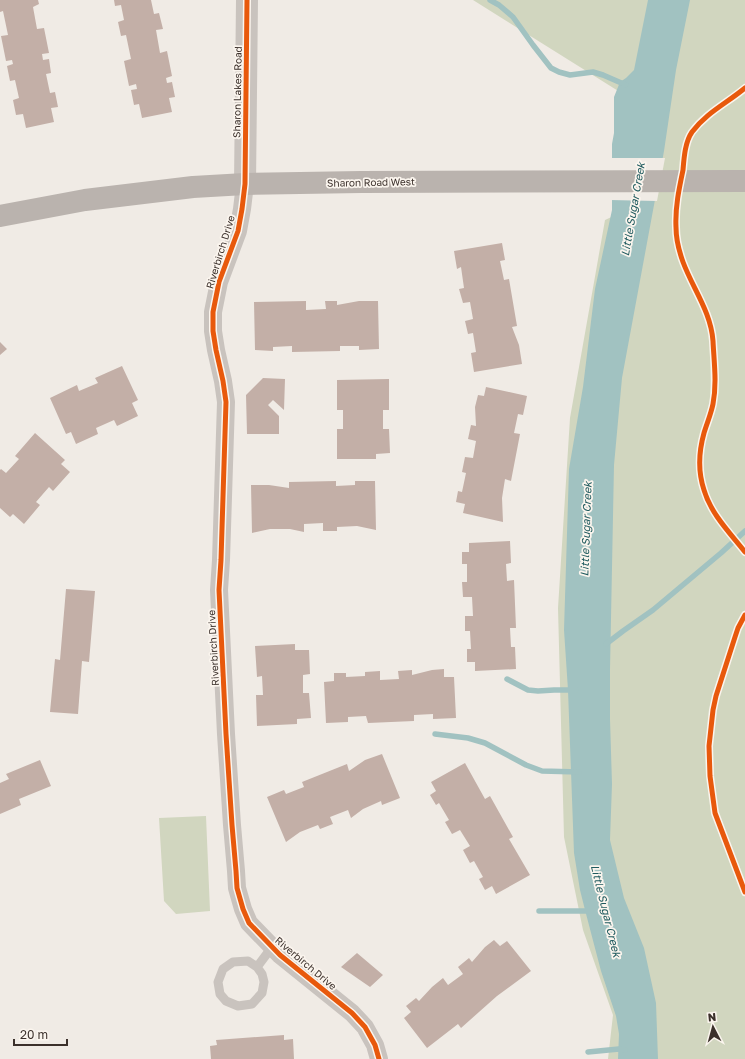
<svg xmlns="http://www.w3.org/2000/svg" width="745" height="1059" font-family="'Golos Text',sans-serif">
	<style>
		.green { fill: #d1d6bf }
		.water { fill: #a1c2c1 }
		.pier { fill: #f0ebe5 }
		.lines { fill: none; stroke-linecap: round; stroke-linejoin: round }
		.stream { stroke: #a1c2c1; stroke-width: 5.5 }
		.building { fill: #c3afa7 }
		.service { stroke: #c9c3be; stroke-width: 9 }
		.minor { stroke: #c9c3be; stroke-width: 18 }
		.tertiary { stroke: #c9c3be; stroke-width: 22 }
		.secondary { stroke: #bab3ae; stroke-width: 22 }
		.cycleway-casing { stroke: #fbf5ee; stroke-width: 8 }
		.cycleway { stroke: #e8590c; stroke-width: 5 }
		.labels { text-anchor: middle; stroke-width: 3.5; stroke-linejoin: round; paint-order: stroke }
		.street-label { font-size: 10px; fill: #3b302b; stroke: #fbf5ee }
		.water-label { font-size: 11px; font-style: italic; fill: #1f5a5e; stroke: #fbf5ee }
	</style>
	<rect width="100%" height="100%" fill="#f0ebe5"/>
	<path class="green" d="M473 0H745V1059H608L613 1015 583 930 564 837 558 608 570 418 605 220 633 207 647 109Z
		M206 816 210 911 176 914 164 901 159 818Z"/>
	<path class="water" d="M648 0H690L676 70 664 151 622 378 614 465 610 670V719L612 784 610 840 624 898 644 948 656 1003 658 1059H618L619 1034 616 1016 601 971 585 910 580 890 574 853 568 690 564 630 569 469 583 387 595 289 612 210V144L614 133V97L620 82 626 78 634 70Z"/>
	<path class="pier" d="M610 158H665L657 201 610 200Z"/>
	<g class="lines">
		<path class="stream" d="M490 0 499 5 513 17 533 45 551 68 559 72 570 75 593 72 603 75 626 85
			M606 644 623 631 653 610 721 553 745 531
			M507 679 528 690 538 691 554 690H576
			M435 734 468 738 485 743 526 765 542 771 579 772
			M539 911H591
			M588 1052 619 1049 625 1050"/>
	</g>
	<path class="building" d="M0 0H38L39 4 33 7 37 29 44 28 49 53 42 54 43 60 49 59 51 73 46 74 50 93 55 92 58 107 51 108 54 122 26 128 23 114 16 115 13 100 19 98 15 80 10 81 7 66 13 64 12 60 6 61 1 36 8 35 3 11 0 12Z
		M114 0H151L154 14 159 13 163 29 156 30 160 53 167 51 172 76 166 78 167 83 172 82 175 97 169 98 172 112 142 118 139 104 134 105 131 90 137 89 136 84 129 86 124 61 131 59 126 35 121 36 118 22 124 20 121 5 115 6Z
		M502 243 505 260 500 261 504 280 509 279 517 326 512 327 519 345 522 364 474 372 471 353 476 352 473 333 468 334 465 321 473 319 470 302 463 303 459 289 464 288 461 267 457 269 454 251Z
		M306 301V310L326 309 325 301H337V305L359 301H378L379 349 359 350V346H340V351L292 352V346L273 347V351L255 350 254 302Z
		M0 342 7 349 0 355Z
		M122 366 138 400 132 403 138 416 117 426 114 420 96 428 98 434 76 444 71 432 66 434 50 398 77 385 79 391 98 383 95 378Z
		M263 378 285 379 284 410 273 400 268 405 279 416V434H247L246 395Z
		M389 379V410H383V429H389L390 453 376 454V459H337V429H343V410H337V380Z
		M486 387 527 396 523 415 518 414 514 433 520 434 511 481 505 479 502 498 503 522 463 513 465 504 456 502 458 491 462 492 466 473 462 472 465 457 473 458 476 441 468 439 471 425 476 426 475 407 478 395 484 396Z
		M35 433 65 460 61 464 70 472 53 491 49 487 36 502 40 505 24 524 13 514 10 517 0 508V470L1 469 6 473 19 459 15 456Z
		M336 481V486L355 485V481H375L376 530 357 526 337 527V531H323V523L304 524V532L290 529H270L252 533 251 485H269L289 488V482Z
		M510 541 511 563 506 564 507 581 514 580 516 628H510L511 647H515L516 669 475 671V662H467V649H471L470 631H465V616H473L472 597H463L462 582H467V564H462V552H469V543Z
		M66 589 95 591 89 662 82 661 78 714 50 712 55 659 60 660Z
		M295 644V650H309L310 674 303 675V693H309L311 718 297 719V724L257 726 256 695H263L262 676 257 677 255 646Z
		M444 669V677H454L456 718 433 719V714L414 715V721L368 723 366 716 348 717V722L326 723 324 682 334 681V673H346V677L365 676V672L380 671V680L399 679 398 671 412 670V675L432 670Z
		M382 754 400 798 382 805 381 801 363 809 351 818 348 810 330 817 333 824 320 829 318 825 300 832 286 842 267 797 284 790 286 794 304 787 302 782 347 764 349 771 365 760Z
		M40 760 51 786 19 799 21 805 0 814V783L9 779 6 774Z
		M465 763 485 799 490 796 513 837 509 839 530 875 496 894 492 886 485 890 479 879 483 877 474 861 470 863 463 850 470 846 460 830 452 834 445 822 449 820 439 803 436 805 430 795 436 791 431 782Z
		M494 940 500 946 507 941 531 971 497 996 461 1028 458 1024 427 1048 404 1018 411 1012 406 1006 416 998 419 1001 432 987 443 978 448 985 463 974 458 967 469 958 472 962 485 947Z
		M357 953 383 975 370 987 341 967Z
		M284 1035V1040L293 1039 294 1059H211L210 1046 217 1045 216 1040Z"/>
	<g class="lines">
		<path class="service" d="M257 967 262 974 264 982 262 993 252 1004 238 1006 226 1001 220 994 218 982 223 969 233 962 248 961 257 967 272 947"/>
		<path class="minor" d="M245 184 242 209 238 231 219 282 213 312V331L216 350 223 381 226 402 221 560 219 590 226 734 232 825 236 871 237 888 243 909 249 923 280 955 352 1013 365 1027 375 1045 379 1059"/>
		<path class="tertiary" d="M245 184 247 0"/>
		<path class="secondary" d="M0 216 85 200 193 187 245 184 361 182 745 181"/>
		<g class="cycleway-casing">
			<path id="cycleway" d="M247 0 245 184 242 209 238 231 219 282 213 312V331L216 350 223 381 226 402 221 560 219 590 226 734 232 825 236 871 237 888 243 909 249 923 280 955 352 1013 365 1027 375 1045 379 1059
				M745 88C727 103 706 113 692 132 685 142 684 158 683 170 679 189 675 208 676 227 676 239 679 251 683 262 693 289 711 312 713 341 714 362 717 383 713 404 711 414 707 423 704 433 699 451 698 472 704 490 711 514 730 533 745 552
				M745 615 738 628 735 637 716 696 713 710 709 746 710 776 715 813 745 892"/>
		</g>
		<use href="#cycleway" class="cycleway"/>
	</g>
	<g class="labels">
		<g class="street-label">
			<text transform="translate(237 92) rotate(-89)" y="4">Sharon Lakes Road</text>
			<text transform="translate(371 182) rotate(-1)" y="4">Sharon Road West</text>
			<text transform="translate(220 252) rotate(-73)" y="4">Riverbirch Drive</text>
			<text transform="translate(213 648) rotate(-93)" y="4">Riverbirch Drive</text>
			<text transform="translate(306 963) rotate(40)" y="4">Riverbirch Drive</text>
		</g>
		<g class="water-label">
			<text transform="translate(633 209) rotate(-80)" y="4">Little Sugar Creek</text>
			<text transform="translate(586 529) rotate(-88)" y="4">Little Sugar Creek</text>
			<text transform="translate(606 911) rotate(76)" y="4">Little Sugar Creek</text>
		</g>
	</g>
	<g transform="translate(713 1027) rotate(354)" stroke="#fbf5ee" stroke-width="3" paint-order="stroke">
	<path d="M0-3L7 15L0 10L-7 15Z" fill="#3b302b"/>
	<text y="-6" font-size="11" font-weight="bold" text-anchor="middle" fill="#3b302b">N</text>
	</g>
	<path d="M14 1039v6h53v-6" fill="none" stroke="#3b302b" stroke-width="2"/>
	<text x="20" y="1039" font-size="12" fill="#3b302b" stroke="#fbf5ee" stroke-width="3" paint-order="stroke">20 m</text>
</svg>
